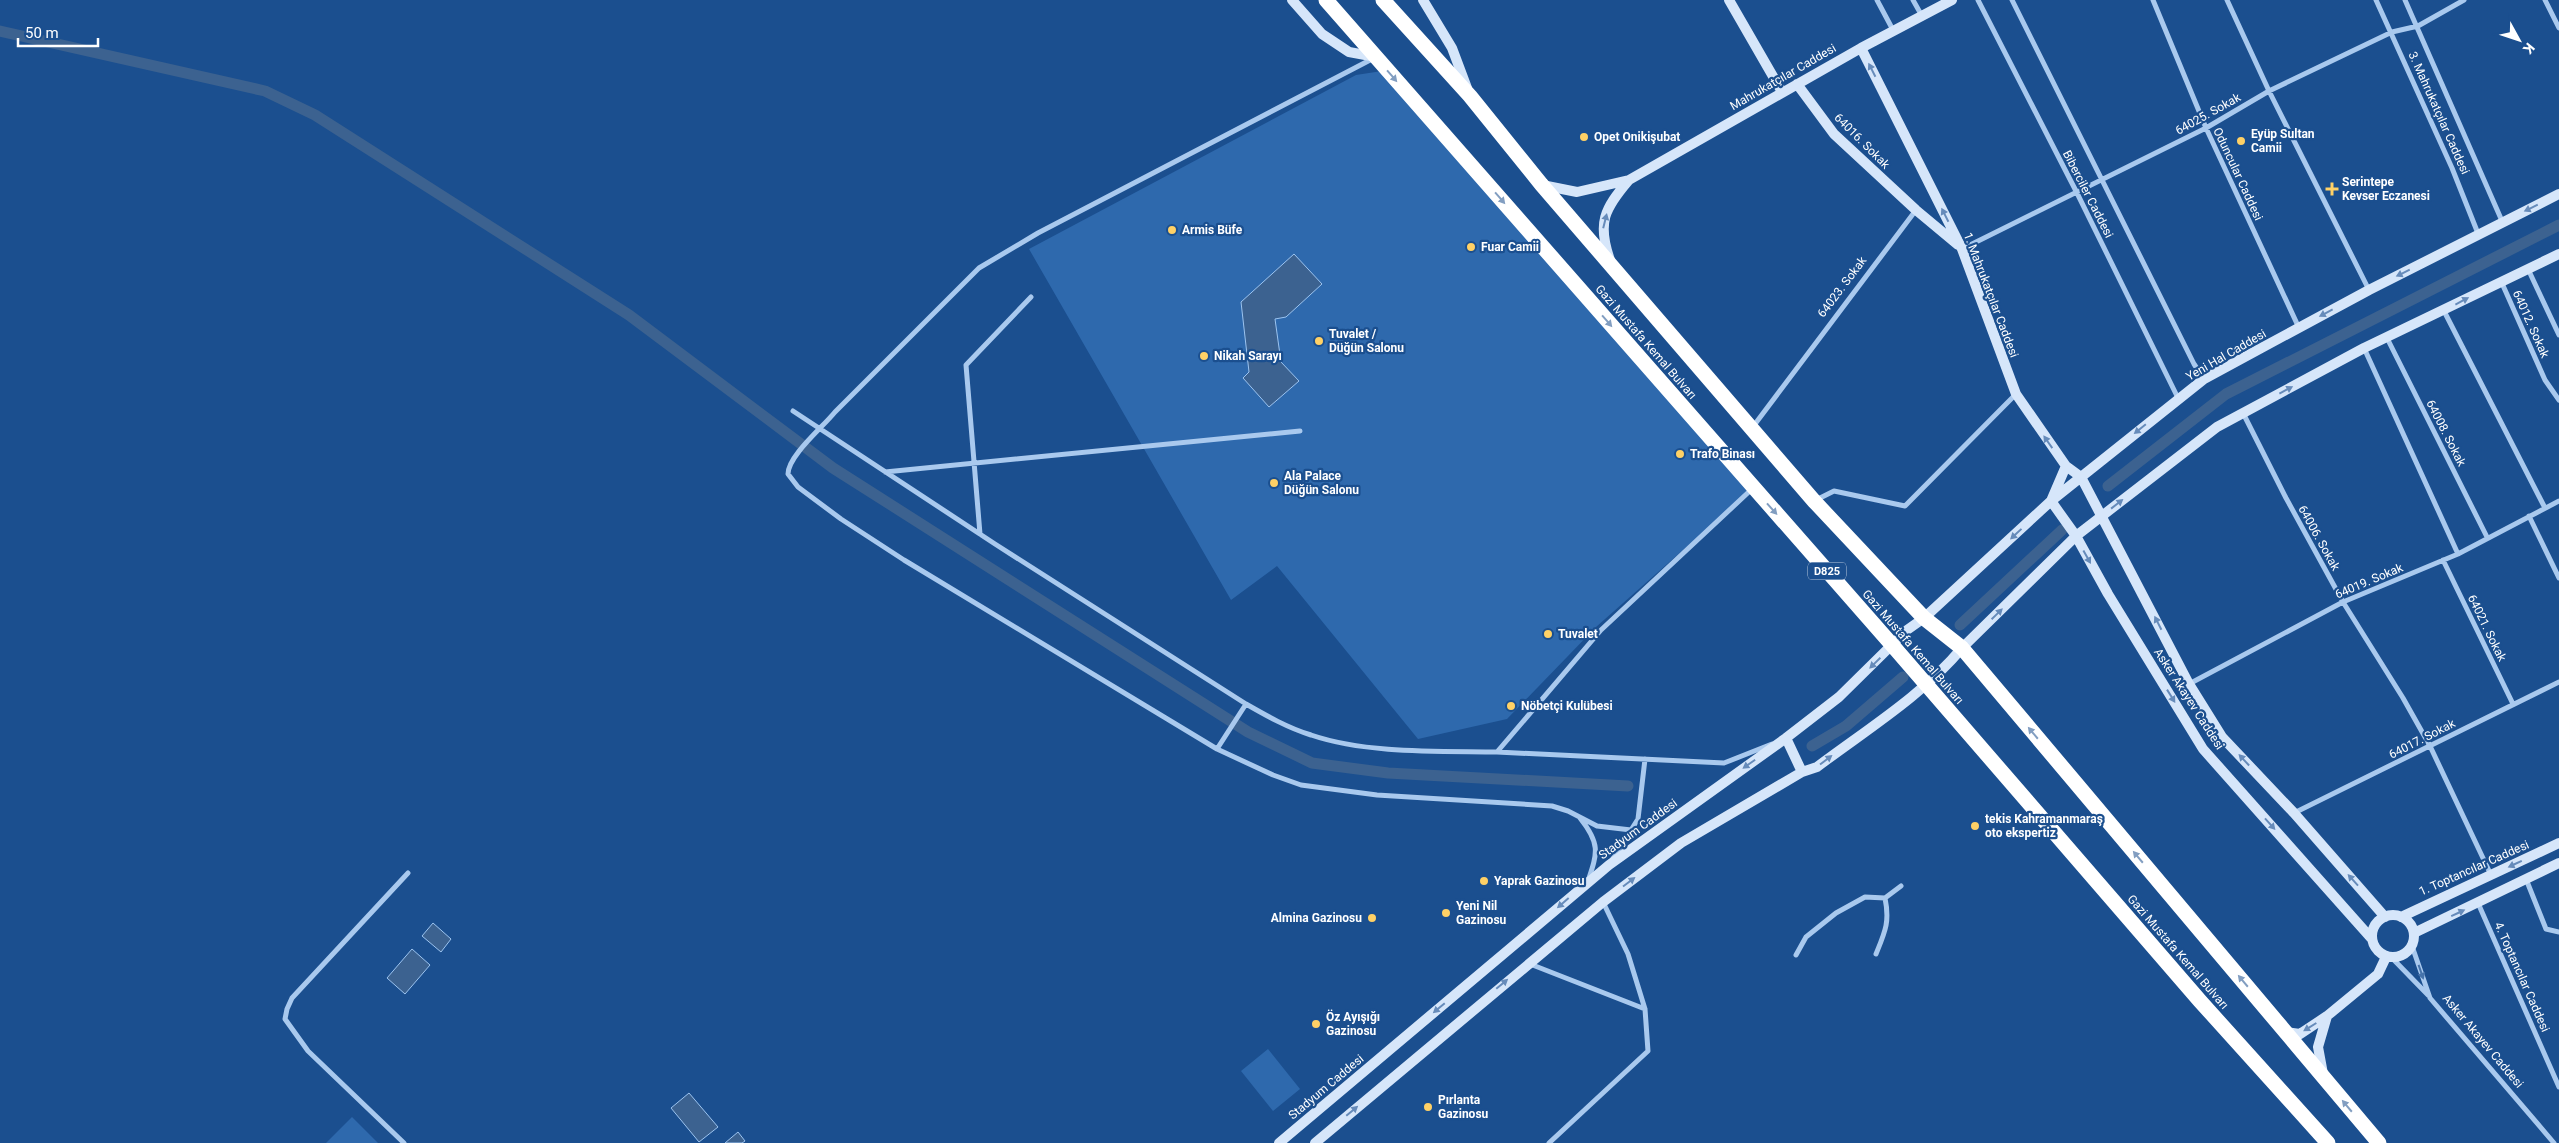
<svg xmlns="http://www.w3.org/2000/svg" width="2559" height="1143" font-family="Roboto,sans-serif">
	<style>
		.green { fill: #2e69ad }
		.water { fill: #3c6290; stroke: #9cc4f0 }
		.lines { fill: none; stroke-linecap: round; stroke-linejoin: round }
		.canal { stroke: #3c6290; stroke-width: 11 }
		.street { stroke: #a9c9ee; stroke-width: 5 }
		.secondary { stroke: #d6e6fa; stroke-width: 10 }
		.highway { stroke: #fff; stroke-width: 15 }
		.oneway { fill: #668bba }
		.oneway2 { fill: #829ec1 }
		.oneway3 { fill: #4674ac }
		.poi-dot { fill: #ffd166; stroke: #1b4f8f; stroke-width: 2 }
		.labels { text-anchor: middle; stroke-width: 4.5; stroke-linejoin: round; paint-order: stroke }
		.shield { fill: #1b4f8f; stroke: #bbcadd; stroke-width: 1 }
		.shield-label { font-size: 11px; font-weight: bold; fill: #fff }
		.street-label { font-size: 12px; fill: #fff; stroke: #1b4f8f }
		.poi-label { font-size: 12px; font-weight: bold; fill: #fff; stroke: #1b4f8f; text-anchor: start }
	</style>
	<rect width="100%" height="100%" fill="#1b4f8f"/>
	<path class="green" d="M1382 71 1753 488 1596 627 1507 719 1418 739 1277 566 1231 600 1029 249 1356 75Z
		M1268 1049 1300 1089 1273 1111 1241 1071Z
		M352 1117 378 1143H326Z"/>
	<path class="water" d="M1294 254 1322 284 1286 317 1275 319 1281 362 1299 381 1269 407 1243 378 1249 372 1241 302Z
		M433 923 451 939 441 952 422 936Z
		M412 949 430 965 405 994 387 978Z
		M689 1093 718 1127 699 1142 671 1108Z
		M738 1132 745 1141 742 1143H725Z"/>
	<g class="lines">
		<path class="canal" d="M0 31 265 91 315 115 629 315 833 468 1248 732 1312 763 1388 773 1628 786
			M2108 486 2226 394 2559 225
			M1960 625 2062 530
			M1812 746 1846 726 1903 677"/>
		<path class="street" d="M1877 0 1893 30
			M1913 0 1922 16
			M1978 0 2077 193 2178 398
			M2012 0 2194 364 2204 379
			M2153 0 2206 128 2299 328
			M2227 0 2269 91 2369 290
			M2376 0 2452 168 2479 236
			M2405 0 2502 221
			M2545 0 2559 28
			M1374 58 1038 233 979 268 835 412C822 428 788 456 788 474L798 487 841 519 904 560 1217 749 1273 775 1301 785 1377 795 1552 806 1568 811 1597 826 1631 830
			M1962 249 2206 128 2269 91 2392 32 2418 26 2464 0
			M2528 269 2559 335
			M2501 281 2545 380 2559 400
			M2444 311 2545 508
			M2387 338 2487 537
			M2364 348 2458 554
			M793 411 995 544 1246 704C1267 716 1288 728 1311 735 1367 754 1439 751 1497 752L1601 630 1753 488
			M2243 413 2286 498 2343 602 2403 698 2430 746 2491 875
			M1752 428 1916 210
			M885 472 1300 431
			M1816 500 1834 491 1905 506 2016 394
			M2529 516 2559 578
			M980 534 966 365 1031 297
			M2443 560 2513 704
			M2189 684 2343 602 2458 554 2559 501
			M1217 749 1246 704
			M1497 752 1724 763 1772 744
			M2294 813 2559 682
			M1580 818C1600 843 1598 852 1588 881
			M1612 860 1638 819 1645 759
			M2526 879 2546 929 2559 932
			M2478 903 2559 1087
			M2412 946 2430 998 2554 1143
			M1876 954C1885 932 1890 922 1885 898
			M1796 955 1806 937 1836 913 1865 897 1885 898 1901 886
			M2392 958 2428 995
			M1530 964 1645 1009
			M404 1143 308 1051 285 1019 287 1009 292 998 408 873
			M1549 1143 1648 1051 1645 1009 1628 954 1603 902"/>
		<path class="secondary" d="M1292 0 1322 34 1349 52 1376 57
			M1423 0 1452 48 1467 88
			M1729 0 1782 92
			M1861 48 1962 249 2016 394 2066 466 2081 477 2189 684 2222 737 2294 813 2385 917
			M1797 84 1834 134 1916 210 1958 245
			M1542 185 1577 192 1629 180 1861 48 1952 0
			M1610 260C1597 223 1604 209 1629 180
			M2066 466 2051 501 2076 536 2108 594 2203 749 2371 938
			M1786 738 1802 772
			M2372 936a21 21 0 1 1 42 0a21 21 0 1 1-42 0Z
			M2401 917 2559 843
			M2414 933 2559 863
			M2327 1016 2378 974 2386 957
			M2285 1032 2300 1034 2327 1016 2318 1047 2323 1074
			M1279 1143 1609 865 1786 738 1839 697 1907 630 1924 618 2051 501 2204 379 2369 290 2559 194
			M1315 1143 1603 902 1681 843 1802 772 1817 767C1866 730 1923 695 1962 648L2076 536 2217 427 2364 348 2559 254"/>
		<path class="highway" d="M1326 0 1893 646 2200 1001 2328 1143
			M1383 0 1470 96 1541 184 1814 501 1924 618 1962 648 2379 1143"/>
	</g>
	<defs><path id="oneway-solid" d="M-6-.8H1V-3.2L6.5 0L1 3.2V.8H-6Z" transform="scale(1.25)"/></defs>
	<g class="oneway">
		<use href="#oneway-solid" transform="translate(1872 70) rotate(-117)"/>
		<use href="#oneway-solid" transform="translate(2531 208) rotate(154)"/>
		<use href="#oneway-solid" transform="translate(1945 215) rotate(-117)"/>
		<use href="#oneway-solid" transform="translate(1605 221) rotate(-76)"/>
		<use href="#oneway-solid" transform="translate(2403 273) rotate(154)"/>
		<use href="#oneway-solid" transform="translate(2462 301) rotate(-28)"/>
		<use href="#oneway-solid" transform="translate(2326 313) rotate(152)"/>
		<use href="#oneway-solid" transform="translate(2286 390) rotate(-28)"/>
		<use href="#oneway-solid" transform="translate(2140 429) rotate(141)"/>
		<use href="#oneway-solid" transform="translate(2048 442) rotate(-125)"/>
		<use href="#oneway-solid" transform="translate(2117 504) rotate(-38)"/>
		<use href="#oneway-solid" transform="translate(2016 534) rotate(137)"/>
		<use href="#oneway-solid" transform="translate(2087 557) rotate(61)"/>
		<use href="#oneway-solid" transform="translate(1997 614) rotate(-44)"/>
		<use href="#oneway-solid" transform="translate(2158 623) rotate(-117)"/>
		<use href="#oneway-solid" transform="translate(1875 663) rotate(136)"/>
		<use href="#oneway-solid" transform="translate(2171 696) rotate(58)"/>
		<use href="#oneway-solid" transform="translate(1826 760) rotate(-37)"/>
		<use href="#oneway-solid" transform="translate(2244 760) rotate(-133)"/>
		<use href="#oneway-solid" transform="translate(1749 764) rotate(145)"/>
		<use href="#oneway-solid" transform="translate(2270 824) rotate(48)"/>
		<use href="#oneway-solid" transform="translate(2515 864) rotate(155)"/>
		<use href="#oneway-solid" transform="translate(2353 880) rotate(-132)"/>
		<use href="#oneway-solid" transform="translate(1629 882) rotate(-37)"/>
		<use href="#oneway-solid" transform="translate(1563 903) rotate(139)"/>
		<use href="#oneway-solid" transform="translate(2458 913) rotate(-25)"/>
		<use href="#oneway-solid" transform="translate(1502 984) rotate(-40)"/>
		<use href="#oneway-solid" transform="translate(1439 1008) rotate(140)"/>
		<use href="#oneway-solid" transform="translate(2310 1027) rotate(148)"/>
		<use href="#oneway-solid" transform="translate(1352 1111) rotate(-40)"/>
	</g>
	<g class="oneway2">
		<use href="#oneway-solid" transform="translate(1392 76) rotate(49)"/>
		<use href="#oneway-solid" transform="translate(1500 198) rotate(49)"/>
		<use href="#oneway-solid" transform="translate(1607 321) rotate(49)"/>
		<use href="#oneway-solid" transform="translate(1772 509) rotate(48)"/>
		<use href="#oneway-solid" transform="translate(2033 733) rotate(-130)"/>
		<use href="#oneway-solid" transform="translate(2138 857) rotate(-130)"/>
		<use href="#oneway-solid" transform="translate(2243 981) rotate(-130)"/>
		<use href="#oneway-solid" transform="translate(2347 1106) rotate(-130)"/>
	</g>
	<use class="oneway3" href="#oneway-solid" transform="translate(2421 972) rotate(71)"/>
	<g class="poi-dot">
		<circle cx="1584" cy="137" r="5"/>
		<circle cx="2241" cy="141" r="5"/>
		<path d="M2329.5 181.5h5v5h5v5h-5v5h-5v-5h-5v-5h5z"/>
		<circle cx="1172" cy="230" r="5"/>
		<circle cx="1471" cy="247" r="5"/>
		<circle cx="1319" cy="341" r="5"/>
		<circle cx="1204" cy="356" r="5"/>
		<circle cx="1680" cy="454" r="5"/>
		<circle cx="1274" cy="483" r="5"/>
		<circle cx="1548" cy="634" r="5"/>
		<circle cx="1511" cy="706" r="5"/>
		<circle cx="1975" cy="826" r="5"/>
		<circle cx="1484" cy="881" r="5"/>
		<circle cx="1446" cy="913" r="5"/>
		<circle cx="1372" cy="918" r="5"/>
		<circle cx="1316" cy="1024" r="5"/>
		<circle cx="1428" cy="1107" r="5"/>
	</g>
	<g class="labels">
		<rect class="shield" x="1808" y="562.5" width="38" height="17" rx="4"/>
		<g class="shield-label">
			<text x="1827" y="575">D825</text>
		</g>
		<g class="street-label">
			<text transform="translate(1783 77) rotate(-30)" y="4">Mahrukatçılar Caddesi</text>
			<text transform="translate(2439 113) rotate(66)" y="4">3. Mahrukatçılar Caddesi</text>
			<text transform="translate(2208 114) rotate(-29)" y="4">64025. Sokak</text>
			<text transform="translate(1862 141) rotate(45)" y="4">64016. Sokak</text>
			<text transform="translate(2238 174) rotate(65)" y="4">Oduncular Caddesi</text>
			<text transform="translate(2088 194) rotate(63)" y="4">Biberciler Caddesi</text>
			<text transform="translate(1842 287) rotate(-53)" y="4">64023. Sokak</text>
			<text transform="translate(1991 295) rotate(69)" y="4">1. Mahrukatçılar Caddesi</text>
			<text transform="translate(2531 324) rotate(66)" y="4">64012. Sokak</text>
			<text transform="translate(1646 342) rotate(49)" y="4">Gazi Mustafa Kemal Bulvarı</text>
			<text transform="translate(2226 355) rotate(-30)" y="4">Yeni Hal Caddesi</text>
			<text transform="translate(2446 433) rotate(63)" y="4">64008. Sokak</text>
			<text transform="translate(2319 538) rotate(61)" y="4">64006. Sokak</text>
			<text transform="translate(2369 581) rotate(-23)" y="4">64019. Sokak</text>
			<text transform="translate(2487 628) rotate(64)" y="4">64021. Sokak</text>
			<text transform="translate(1913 647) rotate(49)" y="4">Gazi Mustafa Kemal Bulvarı</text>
			<text transform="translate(2189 699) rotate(57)" y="4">Asker Akayev Caddesi</text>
			<text transform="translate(2422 739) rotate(-27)" y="4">64017. Sokak</text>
			<text transform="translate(1638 829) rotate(-36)" y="4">Stadyum Caddesi</text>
			<text transform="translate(2474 868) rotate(-24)" y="4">1. Toptancılar Caddesi</text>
			<text transform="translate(2178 952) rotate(49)" y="4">Gazi Mustafa Kemal Bulvarı</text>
			<text transform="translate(2522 977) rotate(66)" y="4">4. Toptancılar Caddesi</text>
			<text transform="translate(2483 1041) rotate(50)" y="4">Asker Akayev Caddesi</text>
			<text transform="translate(1326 1087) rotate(-40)" y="4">Stadyum Caddesi</text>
		</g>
		<g class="poi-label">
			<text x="2251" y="138">Eyüp Sultan<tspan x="2251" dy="14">Camii</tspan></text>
			<text x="1594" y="141">Opet Onikişubat</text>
			<text x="2342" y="186">Serintepe<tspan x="2342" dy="14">Kevser Eczanesi</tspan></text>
			<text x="1182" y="234">Armis Büfe</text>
			<text x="1481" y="251">Fuar Camii</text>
			<text x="1329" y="338">Tuvalet /<tspan x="1329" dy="14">Düğün Salonu</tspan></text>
			<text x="1214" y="360">Nikah Sarayı</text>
			<text x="1690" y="458">Trafo Binası</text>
			<text x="1284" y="480">Ala Palace<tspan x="1284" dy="14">Düğün Salonu</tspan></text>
			<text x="1558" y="638">Tuvalet</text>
			<text x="1521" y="710">Nöbetçi Kulübesi</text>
			<text x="1985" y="823">tekis Kahramanmaraş<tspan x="1985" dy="14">oto ekspertiz</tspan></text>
			<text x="1494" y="885">Yaprak Gazinosu</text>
			<text x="1456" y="910">Yeni Nil<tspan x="1456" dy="14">Gazinosu</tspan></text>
			<text x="1362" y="922" text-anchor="end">Almina Gazinosu</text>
			<text x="1326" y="1021">Öz Ayışığı<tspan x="1326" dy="14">Gazinosu</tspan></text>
			<text x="1438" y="1104">Pırlanta<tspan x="1438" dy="14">Gazinosu</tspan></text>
		</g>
	</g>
	<g transform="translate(2519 40) rotate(130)" stroke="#1b4f8f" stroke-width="4" paint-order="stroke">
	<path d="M0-4L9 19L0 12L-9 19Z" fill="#ffffff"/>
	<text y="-8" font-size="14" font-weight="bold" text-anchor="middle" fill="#ffffff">K</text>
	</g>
	<path d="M18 38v8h80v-8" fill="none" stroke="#ffffff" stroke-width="2.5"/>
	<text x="25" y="38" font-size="15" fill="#ffffff" stroke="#1b4f8f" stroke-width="4" paint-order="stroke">50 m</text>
</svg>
